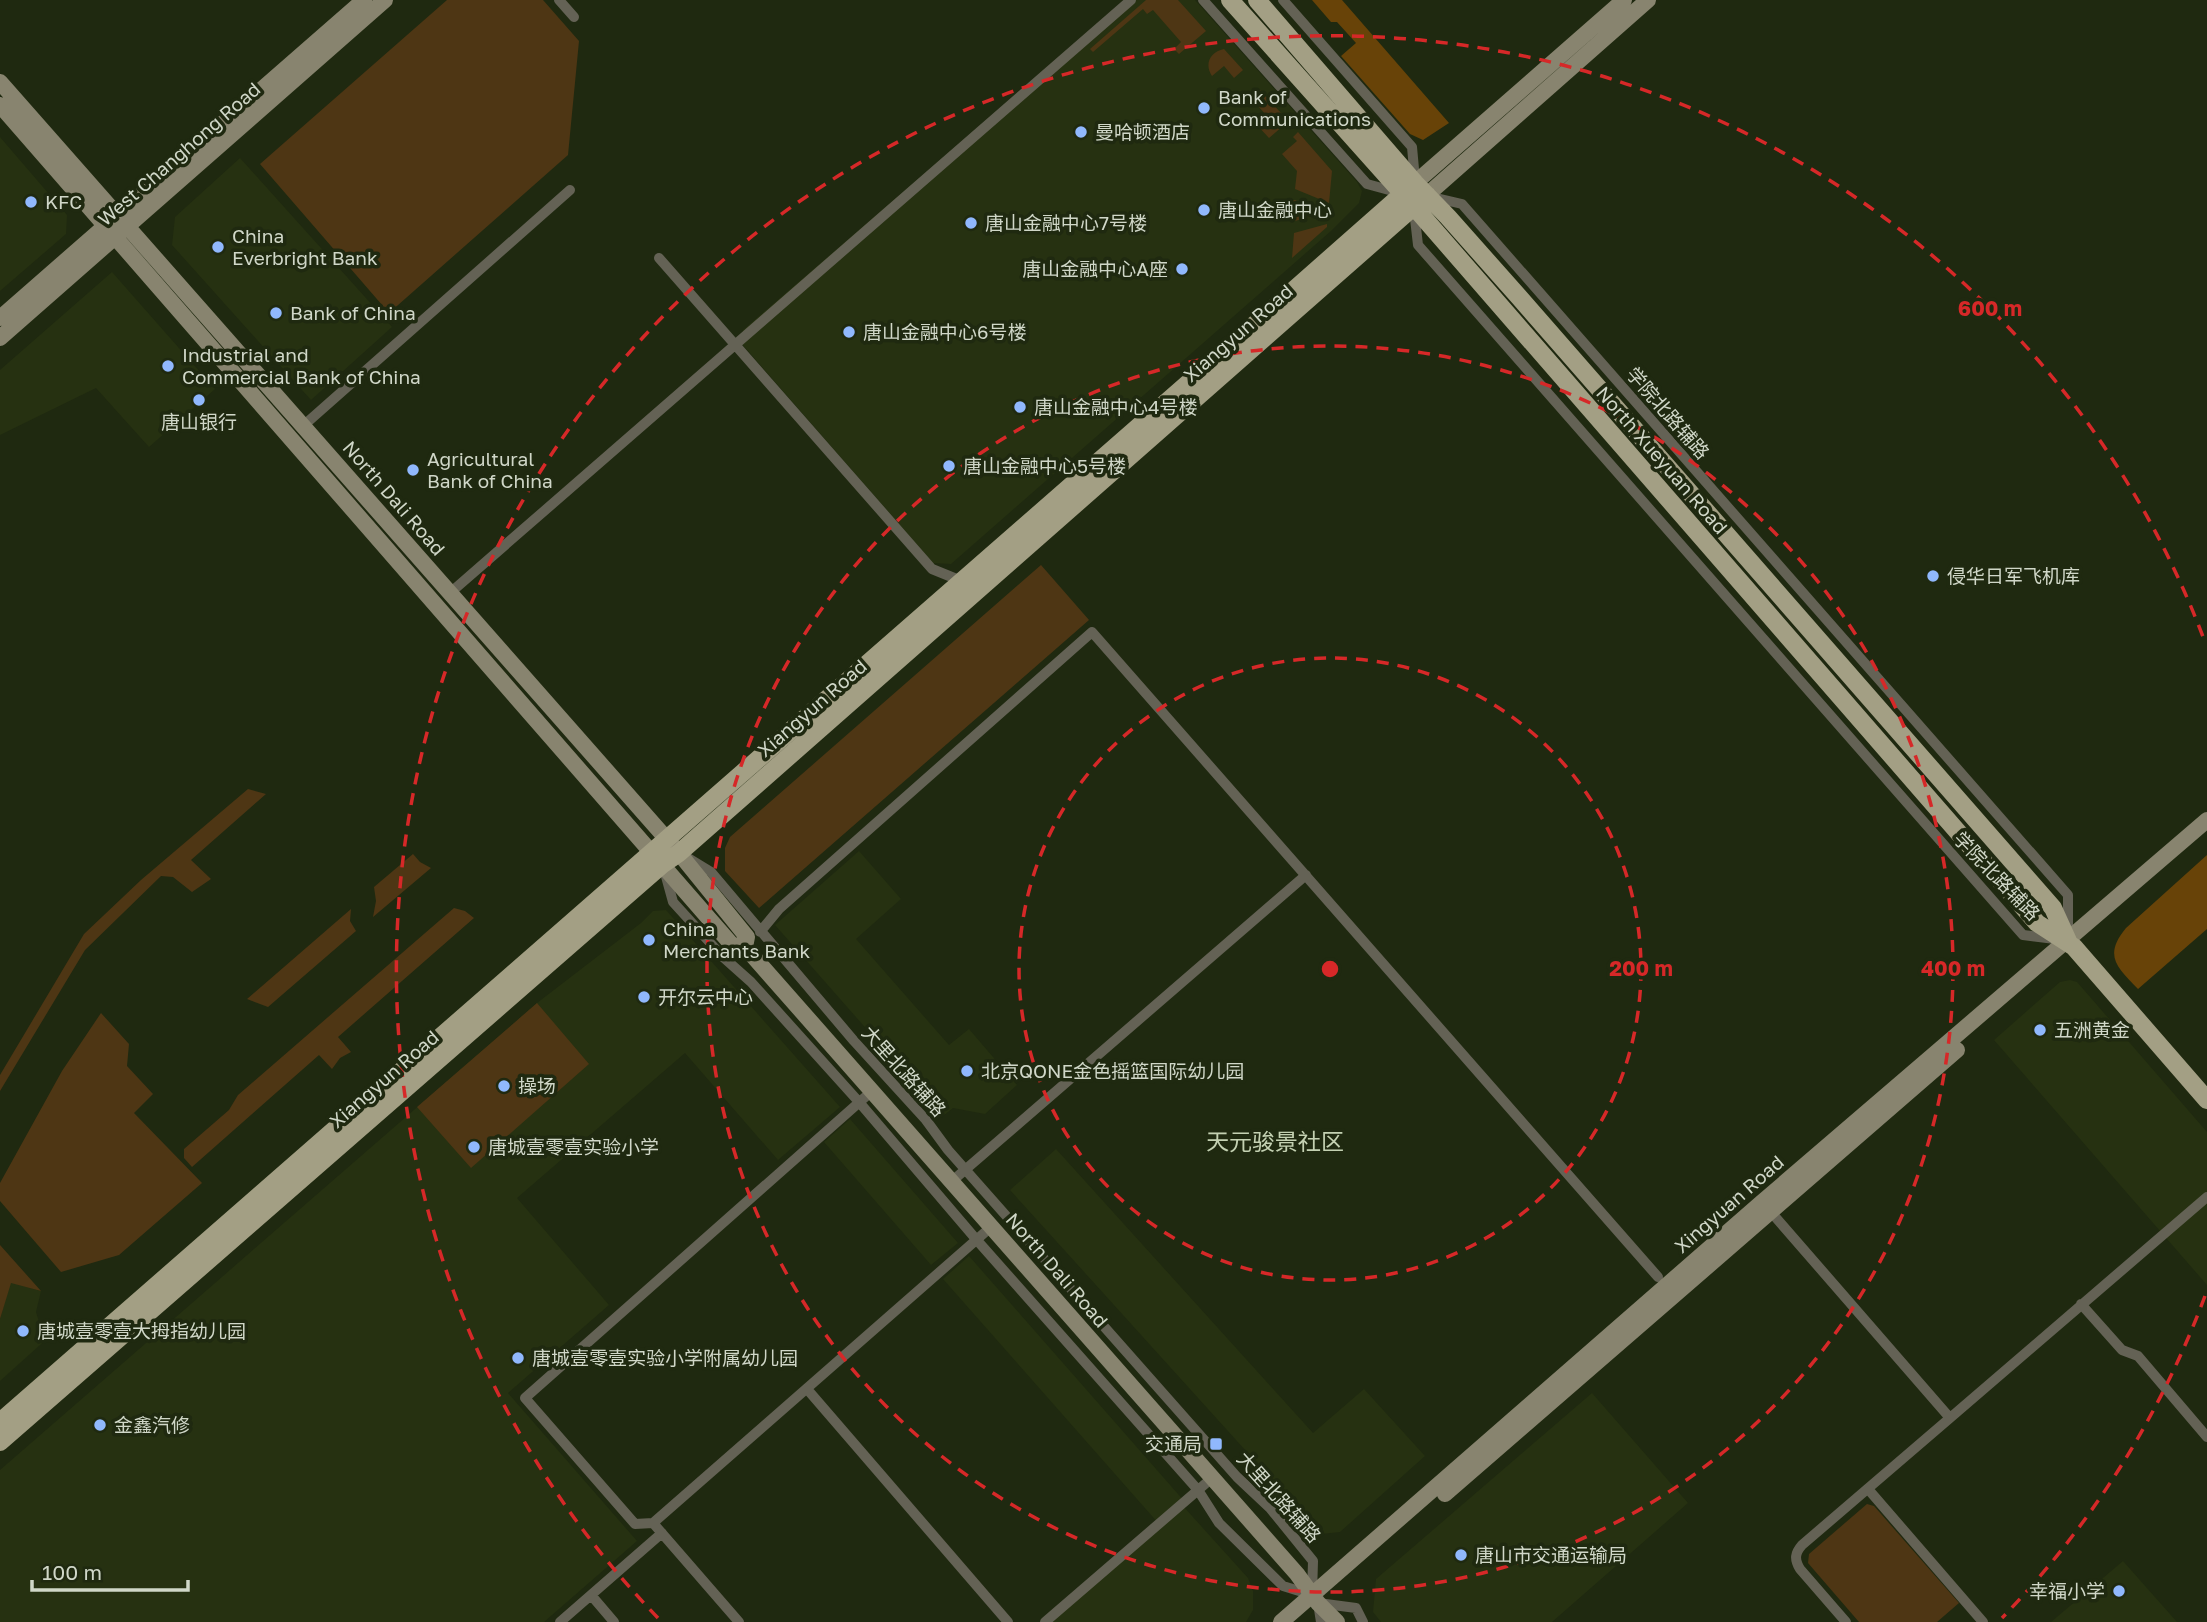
<svg xmlns="http://www.w3.org/2000/svg" width="2207" height="1622" font-family="'Golos Text','Noto Sans SC',sans-serif">
	<style>
		.built { fill: #263111 }
		.green { fill: #4e3614 }
		.forest { fill: #684308 }
		.lines { fill: none; stroke-linecap: round; stroke-linejoin: round }
		.minor { stroke: #646255; stroke-width: 10 }
		.secondary { stroke: #88846f; stroke-width: 16 }
		.primary { stroke: #a39f84; stroke-width: 18 }
		.ring { fill: none; stroke: #d62828; stroke-width: 3.5; stroke-dasharray: 12 9 }
		.poi-dot { fill: #90b8fd; stroke: #1f2910; stroke-width: 2.5 }
		.labels { text-anchor: middle; stroke-width: 7; stroke-linejoin: round; paint-order: stroke }
		.poi-label { font-size: 19px; fill: #d0d7c8; stroke: #1f2910; text-anchor: start }
		.street-label { font-size: 19px; fill: #d0d7c8; stroke: #1f2910 }
		.quarter-label { font-size: 23px; fill: #c4d1b2; stroke: #1f2910 }
		.centre { fill: #d62828; stroke: #1f2910; stroke-width: 3.5 }
		.ring-label { font-size: 21px; text-anchor: middle; font-weight: bold; fill: #d62828; stroke: #1f2910; stroke-width: 7; stroke-linejoin: round; paint-order: stroke }
	</style>
	<rect width="100%" height="100%" fill="#1f2910"/>
	<path class="built" d="M1125 0H1195L1357 182 1362 191 1359 203 1331 231 951 564 933 563 742 344 743 330Z
		M0 137 67 215 66 234 0 291Z
		M240 158 392 327 311 400 172 245 175 217Z
		M112 272 215 389 149 447 96 388 0 435V370Z
		M859 851 901 899 856 939 949 1045 969 1029 1017 1085 985 1114 953 1108 943 1116 775 925Z
		M666 910 840 1107 778 1160 685 1053 517 1198 609 1305 508 1393 637 1541 544 1622H0V1470L537 1003 641 923 653 911Z
		M2070 980 2077 982 2084 990 2207 1132V1285L1994 1040 2060 982Z
		M850 1119 958 1243 931 1265 824 1142Z
		M1056 1149 1313 1433 1364 1389 1425 1456 1340 1532 1321 1534 1010 1190Z
		M969 1256 1185 1502 1183 1506 1248 1578 1253 1591V1610L1246 1622H1051L1159 1524 943 1279Z
		M10 1282 41 1291 36 1312 40 1325 50 1336 0 1381V1319Z
		M1592 1393 1688 1503 1552 1622H1381L1373 1612 1376 1579Z
		M2123 1561 2177 1622H2051Z"/>
	<path class="green" d="M447 0H543L579 41 568 155 389 313 260 164Z
		M1146 0H1178L1206 31 1179 54 1174 49 1181 42 1153 10 1147 14 1143 9 1093 52 1090 49Z
		M1224 49 1243 70 1234 78 1224 66 1212 76C1204 64 1210 52 1224 49Z
		M1260 90 1291 124 1287 128 1284 125 1269 138 1256 124 1266 115 1251 98Z
		M1298 132 1332 171 1329 203 1295 189 1297 171 1282 154 1297 141 1293 137Z
		M1295 200 1315 210V215L1295 221 1274 212V206Z
		M1327 224V227L1292 258 1294 233Z
		M1041 565 1089 620 759 908 725 871V848L730 837Z
		M248 789 266 794 191 860 211 879 192 892 173 877 161 876 85 950 0 1091V1075L84 934 141 880Z
		M413 854 420 862 431 868 373 917 376 901 374 887Z
		M454 908 465 911 474 918 338 1037 351 1052 340 1058 332 1069 319 1055 192 1167 184 1158V1149L229 1110 238 1095Z
		M351 909 350 921 356 931 268 1007 247 999Z
		M537 1003 589 1064 471 1168 417 1107Z
		M101 1013 129 1044 127 1066 153 1094 134 1113 202 1183 119 1255 61 1272 0 1201V1183L62 1071Z
		M0 1245 41 1291 11 1283 0 1319Z
		M1867 1504 1874 1506 1959 1603 1937 1622H1859L1808 1563 1809 1554Z"/>
	<path class="forest" d="M1312 0H1342L1449 123 1423 140 1410 134 1341 56 1356 43 1337 22H1331Z
		M2207 855V929L2138 989C2117 967 2103 956 2126 928Z"/>
	<g class="lines">
		<path class="minor" d="M559 0 574 17
			M1203 0 1367 184 1400 193
			M1283 0 1412 147 1415 180
			M1432 197 1462 204 2068 895V931
			M1414 210 1418 245 2023 935 2055 939
			M659 258 932 569 964 582
			M303 426 570 190
			M450 593 1131 0
			M665 873 673 902 723 957 751 982 859 1102 975 1238 1198 1490 1219 1523 1283 1586 1312 1595 1313 1561 1270 1508 1237 1477 948 1150 926 1120 854 1041 711 872 688 858
			M760 932 779 909 1092 632 1658 1277
			M951 1182 1306 875
			M1771 1212 1950 1418 1802 1545C1795 1553 1794 1559 1800 1569L1846 1622
			M2081 1304 2122 1350 2138 1356 2207 1437
			M807 1389 1008 1622
			M1950 1418 2207 1197
			M1868 1489 1983 1622
			M653 1523 635 1524 525 1398 872 1091
			M591 1595 614 1622
			M560 1622 662 1533
			M739 1622 653 1523 991 1227
			M1045 1622 1212 1478
			M1321 1622 1318 1603 1356 1608 1363 1622"/>
		<path class="secondary" d="M0 82 679 853 747 937 745 947
			M0 105 732 945 745 947 1297 1574 1318 1603 1337 1622
			M1415 183 1624 0
			M1427 195 1648 0
			M0 318 364 0
			M0 338 385 0
			M1445 1494 1957 1050
			M1281 1622 1761 1203 2207 820"/>
		<path class="primary" d="M1230 0 1403 194 2037 923 2074 947 2207 1100
			M1257 0 1415 183 1448 217 1519 297 2053 908 2068 941
			M0 1422C470 1007 946 599 1415 183
			M0 1442 663 864 679 853 1427 195"/>
	</g>
	<g class="ring">
		<circle cx="1330" cy="969" r="311"/>
		<circle cx="1330" cy="969" r="623"/>
		<path d="M2205 1296A934 934 0 0 1 2002 1618M658 1618A934 934 0 1 1 2205 642"/>
	</g>
	<g class="poi-dot">
		<circle cx="1204" cy="108" r="7"/>
		<circle cx="1081" cy="132" r="7"/>
		<circle cx="31" cy="202" r="7"/>
		<circle cx="1204" cy="210" r="7"/>
		<circle cx="971" cy="223" r="7"/>
		<circle cx="218" cy="247" r="7"/>
		<circle cx="1182" cy="269" r="7"/>
		<circle cx="276" cy="313" r="7"/>
		<circle cx="849" cy="332" r="7"/>
		<circle cx="168" cy="366" r="7"/>
		<circle cx="199" cy="400" r="7"/>
		<circle cx="1020" cy="407" r="7"/>
		<circle cx="949" cy="466" r="7"/>
		<circle cx="413" cy="470" r="7"/>
		<circle cx="1933" cy="576" r="7"/>
		<circle cx="649" cy="940" r="7"/>
		<circle cx="644" cy="997" r="7"/>
		<circle cx="2040" cy="1030" r="7"/>
		<circle cx="967" cy="1071" r="7"/>
		<circle cx="504" cy="1086" r="7"/>
		<circle cx="474" cy="1147" r="7"/>
		<circle cx="23" cy="1331" r="7"/>
		<circle cx="518" cy="1358" r="7"/>
		<circle cx="100" cy="1425" r="7"/>
		<rect x="1209" y="1437" width="14" height="14" rx="3.5"/>
		<circle cx="1461" cy="1555" r="7"/>
		<circle cx="2119" cy="1591" r="7"/>
	</g>
	<g class="labels">
		<g class="poi-label">
			<text x="1218" y="104">Bank of<tspan x="1218" dy="22">Communications</tspan></text>
			<text x="1095" y="139">曼哈顿酒店</text>
			<text x="45" y="209">KFC</text>
			<text x="1218" y="217">唐山金融中心</text>
			<text x="985" y="230">唐山金融中心7号楼</text>
			<text x="232" y="243">China<tspan x="232" dy="22">Everbright Bank</tspan></text>
			<text x="1168" y="276" text-anchor="end">唐山金融中心A座</text>
			<text x="290" y="320">Bank of China</text>
			<text x="863" y="339">唐山金融中心6号楼</text>
			<text x="182" y="362">Industrial and<tspan x="182" dy="22">Commercial Bank of China</tspan></text>
			<text x="1034" y="414">唐山金融中心4号楼</text>
			<text x="199" y="429" text-anchor="middle">唐山银行</text>
			<text x="427" y="466">Agricultural<tspan x="427" dy="22">Bank of China</tspan></text>
			<text x="963" y="473">唐山金融中心5号楼</text>
			<text x="1947" y="583">侵华日军飞机库</text>
			<text x="663" y="936">China<tspan x="663" dy="22">Merchants Bank</tspan></text>
			<text x="658" y="1004">开尔云中心</text>
			<text x="2054" y="1037">五洲黄金</text>
			<text x="981" y="1078">北京QONE金色摇篮国际幼儿园</text>
			<text x="518" y="1093">操场</text>
			<text x="488" y="1154">唐城壹零壹实验小学</text>
			<text x="37" y="1338">唐城壹零壹大拇指幼儿园</text>
			<text x="532" y="1365">唐城壹零壹实验小学附属幼儿园</text>
			<text x="114" y="1432">金鑫汽修</text>
			<text x="1202" y="1451" text-anchor="end">交通局</text>
			<text x="1475" y="1562">唐山市交通运输局</text>
			<text x="2105" y="1598" text-anchor="end">幸福小学</text>
		</g>
		<g class="street-label">
			<text transform="translate(179 154) rotate(-41)" y="7">West Changhong Road</text>
			<text transform="translate(1238 333) rotate(-41)" y="7">Xiangyun Road</text>
			<text transform="translate(1668 413) rotate(49)" y="7">学院北路辅路</text>
			<text transform="translate(1662 460) rotate(49)" y="7">North Xueyuan Road</text>
			<text transform="translate(394 498) rotate(49)" y="7">North Dali Road</text>
			<text transform="translate(812 708) rotate(-41)" y="7">Xiangyun Road</text>
			<text transform="translate(1997 876) rotate(46)" y="7">学院北路辅路</text>
			<text transform="translate(904 1071) rotate(48)" y="7">大里北路辅路</text>
			<text transform="translate(384 1079) rotate(-41)" y="7">Xiangyun Road</text>
			<text transform="translate(1729 1204) rotate(-41)" y="7">Xingyuan Road</text>
			<text transform="translate(1057 1270) rotate(49)" y="7">North Dali Road</text>
			<text transform="translate(1279 1497) rotate(48)" y="7">大里北路辅路</text>
		</g>
		<g class="quarter-label">
			<text x="1275" y="1150">天元骏景社区</text>
		</g>
	</g>
	<circle cx="1330" cy="969" r="10" class="centre"/>
	<g class="ring-label">
		<text x="1990" y="316">600 m</text>
		<text x="1641" y="976">200 m</text>
		<text x="1953" y="976">400 m</text>
	</g>
	<path d="M32 1580v10h156v-10" fill="none" stroke="#d0d7c8" stroke-width="3.5"/>
	<text x="42" y="1580" font-size="21" fill="#d0d7c8" stroke="#1f2910" stroke-width="5" paint-order="stroke">100 m</text>
</svg>
